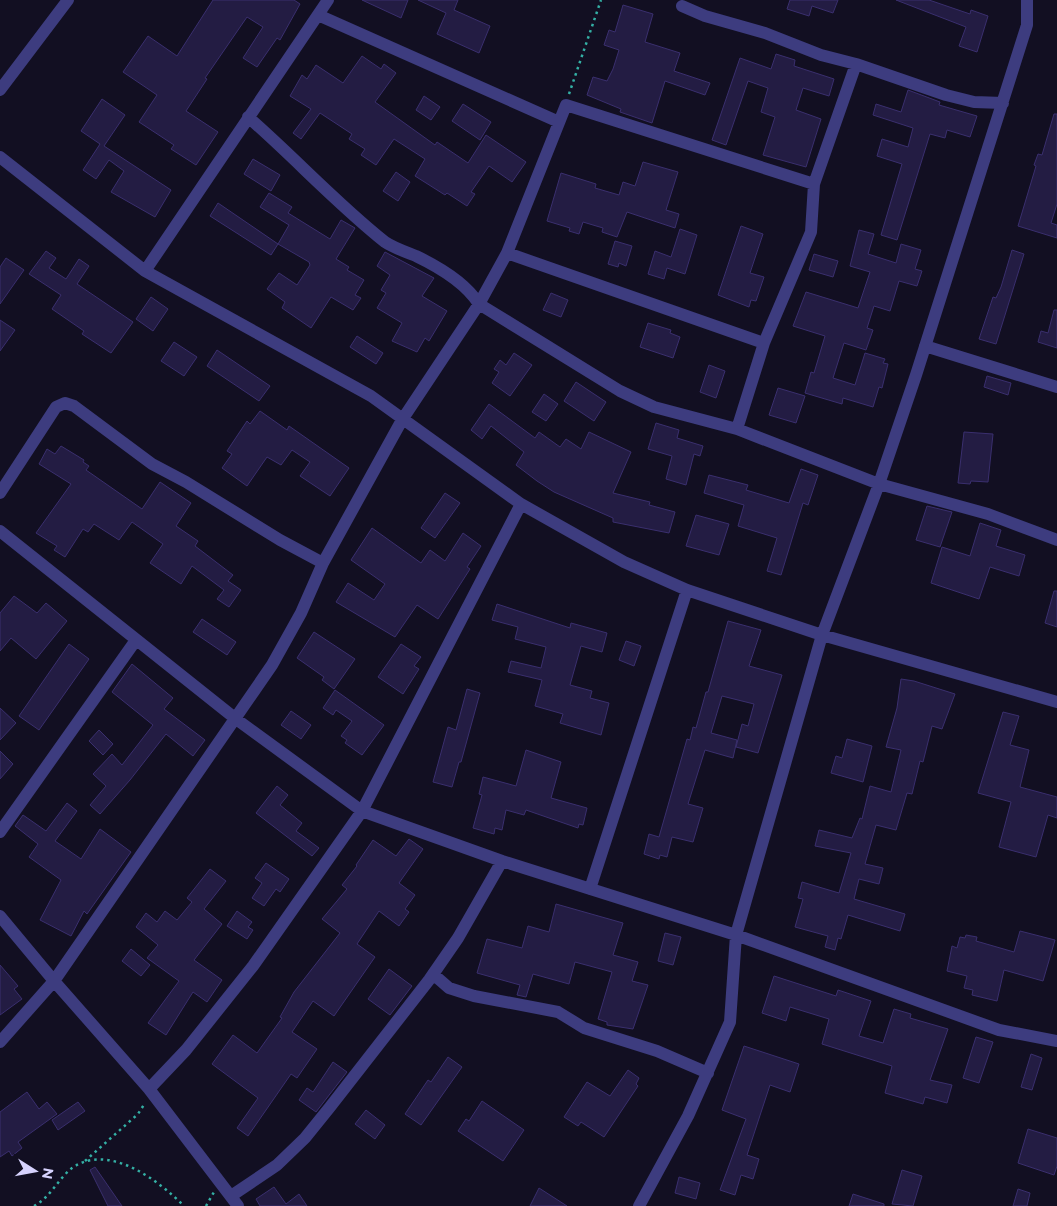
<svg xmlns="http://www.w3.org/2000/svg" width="1057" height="1206" font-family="Montserrat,sans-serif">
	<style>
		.building { fill: #231c43; stroke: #3a2f6e }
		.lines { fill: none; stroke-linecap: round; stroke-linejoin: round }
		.path { stroke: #34b0a5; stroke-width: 2.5; stroke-dasharray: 2.5 4; stroke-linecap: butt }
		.minor { stroke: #3d3c7f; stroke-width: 12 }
	</style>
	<rect width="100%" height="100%" fill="#120f22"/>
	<path class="building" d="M213 0H294L300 4 280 40 277 38 257 67 243 58 263 27 247 17 205 78 207 79 186 111 218 132 196 165 171 149 174 145 139 122 157 95 123 72 148 36 177 56Z
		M362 0H408L401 18Z
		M418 0H458L454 10 490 26 479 53 437 34 446 13Z
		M790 0H838L833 13 812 6 809 16 787 9Z
		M896 0H929L970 14 971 10 988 16 977 52 959 46 966 27Z
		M623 5 653 14 645 42 680 53 674 71 710 83 705 95 665 81 652 123 620 112 621 109 587 95 593 77 607 81 613 69 619 50 604 45 609 30 615 32Z
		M776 54 795 60 794 66 834 79 829 96 803 88 796 110 821 119 806 167 763 155 775 117 761 112 768 88 748 81 726 145 712 140 740 58 771 69Z
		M362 56 381 69 384 64 396 73 375 102 435 145 437 142 468 163 486 135 526 162 512 182 489 166 471 192 475 194 467 206 447 193 445 195 415 176 425 159 394 139 376 165 361 155 365 149 349 139 352 134 320 113 301 139 293 133 311 109 290 96 302 75 307 79 316 65 343 83Z
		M908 90 940 102 939 105 977 116 970 137 947 130 945 138 930 134 897 240 881 235 902 164 877 156 882 139 908 147 913 128 873 115 876 104 901 112Z
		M424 96 440 107 431 120 416 110Z
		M102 99 125 115 104 146 171 190 155 217 111 192 124 171 109 160 96 179 83 170 100 144 81 131Z
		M463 104 491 122 480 140 452 121Z
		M1054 114H1057V204L1051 223 1057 225V238L1018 226 1036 166 1034 165 1038 154 1042 155Z
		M253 159 280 175 271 191 244 174Z
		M643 162 678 172 666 210 679 214 675 228 627 212 617 237 602 232 603 228 583 222 579 234 569 231 570 228 547 221 561 173 596 184 595 188 619 195 623 182 635 186Z
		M396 172 410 182 398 201 383 191Z
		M269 193 292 207 288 213 330 239 341 220 355 228 336 259 349 267 347 270 364 280 355 295 361 298 353 310 331 297 311 328 282 308 285 302 267 289 279 273 297 285 310 265 309 262 278 244 289 225 260 207Z
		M218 203 278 244 271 255 210 216Z
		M741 226 763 234 750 273 764 277 756 301 751 300 749 307 718 295Z
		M680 229 697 235 685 274 667 268 664 279 648 274 655 251 671 257Z
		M859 230 874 234 868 254 896 263 901 244 921 250 915 269 922 271 917 286 899 281 890 311 874 306 867 328 873 330 866 350 844 343 833 378 855 385 865 353 885 359 883 363 888 364 882 388 879 387 873 407 843 398 842 404 805 393 811 372 814 373 825 336 793 326 806 292 858 308 870 272 850 266Z
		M615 241 632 246 626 266 619 263 618 267 608 264Z
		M1012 250 1024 254 996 344 979 339 993 297 996 298 1001 287Z
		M46 251 56 258 49 268 66 279 79 259 89 266 77 284 133 322 111 353 82 334 84 331 52 309 61 295 29 274Z
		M385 252 434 278 422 296 447 311 429 341 425 338 417 352 392 341 402 323 377 308 386 293 381 290 390 275 377 266Z
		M814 254 838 261 833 277 809 270Z
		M6 258 24 270 0 304V267Z
		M551 293 568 300 561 317 543 310Z
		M151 297 168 309 153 331 136 319Z
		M1054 310H1057V348L1038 342 1041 331 1048 333Z
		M0 320 15 330 0 351Z
		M648 323 671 330 670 333 680 337 673 358 640 347Z
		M357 336 383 353 376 364 350 347Z
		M174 342 197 357 184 376 161 361Z
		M217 350 270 386 259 401 207 366Z
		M514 353 532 365 510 396 492 383 499 372 494 369 500 360 506 365Z
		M709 365 725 371 716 398 700 392Z
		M987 376 1011 383 1008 395 984 387Z
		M576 382 606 402 594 421 564 401Z
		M778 388 805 396 796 423 769 415Z
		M544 394 558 404 546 421 532 412Z
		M489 404 535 438 539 432 560 447 566 439 581 449 589 432 631 452 613 493 650 502 649 505 675 512 669 533 613 522V518L554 492 537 481 516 465 524 452 491 426 482 439 471 430Z
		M260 411 287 430 289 426 349 468 330 496 300 476 310 462 292 450 281 465 267 457 247 486 222 468 232 454 227 451 247 421 250 424Z
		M656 423 679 430 677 438 703 446 700 456 694 454 686 485 666 479 672 456 648 449Z
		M964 432 993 434 988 482 971 481 970 484 958 483Z
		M61 446 84 460 83 462 89 466 86 470 142 509 160 482 191 503 176 526 198 541 195 546 233 575 228 581 241 590 229 607 217 599 224 590 192 566 181 584 150 563 163 544 132 522 119 540 94 524 88 532 83 529 65 557 54 550 57 546 36 533 71 484 39 464 47 449 55 454Z
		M801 469 818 475 808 505 803 503 781 575 767 571 777 538 738 526 744 505 704 493 709 475 748 485 746 490 789 503Z
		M445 493 460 503 435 538 421 528Z
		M927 506 952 512 940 547 916 540Z
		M696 515 729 524 719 555 686 546Z
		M980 523 1001 530 996 546 1025 555 1019 576 990 567 979 599 931 583 942 547 970 556Z
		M372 528 421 563 430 550 445 561 463 533 481 546 467 567 470 569 438 619 417 605 395 637 336 602 348 583 374 600 385 584 351 560Z
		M1054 591H1057V627L1045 623Z
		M14 596 37 613 46 603 67 621 36 659 11 638 0 651V613Z
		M497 604 570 628 571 623 607 633 602 652 581 646 570 685 592 691 590 698 609 703 601 735 560 723 563 714 535 706 542 680 508 672 511 661 541 668 546 647 515 639 518 627 492 620Z
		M202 619 236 642 227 655 193 632Z
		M728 621 761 630 749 666 782 675 758 753 736 747 742 724 748 726 754 704 722 696 711 733 737 740 733 758 705 750 688 804 703 808 693 842 672 837 667 857 660 855 659 859 644 854 649 834 659 837 687 739 690 740 693 727 696 728 706 692H708Z
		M314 632 355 659 334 689 322 680 324 677 297 658Z
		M626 641 641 646 634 666 619 660Z
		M69 644 89 659 39 730 19 716Z
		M401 644 421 657 414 666 419 669 403 694 378 677Z
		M132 664 173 698 164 709 205 740 193 756 166 734 130 780 100 814 90 805 106 786 93 774 112 754 122 765 153 725 112 692Z
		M901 679 914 681 955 694 942 729 932 726 923 762 920 761 912 794 907 793 896 830 876 825 865 864 883 868 879 884 859 879 854 899 905 914 900 931 848 915 841 939 838 938 835 950 825 947 828 936 795 927 803 899 798 898 802 882 839 893 851 853 815 846 819 830 852 838 860 818 862 819 870 786 891 792 901 750 886 747 897 708Z
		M467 689 480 693 461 762H459L452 787 433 782 448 727 456 730Z
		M335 690 384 725 362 755 345 743 347 740 341 736 352 721 336 710 333 715 323 708Z
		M0 708 16 723 0 740Z
		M291 711 311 725 301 739 281 725Z
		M1003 712 1019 716 1010 745 1029 750 1020 787 1057 797V818L1048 815 1036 857 999 847 1011 802 978 793Z
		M99 730 113 744 103 755 89 741Z
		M847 739 872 746 863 782 831 773 836 756 842 758Z
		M526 750 561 762 551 798 587 808 583 825 579 824 578 828 526 810 524 815 506 810 502 830 495 828 494 834 473 828 482 795 479 794 483 777 516 786Z
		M0 751 13 764 0 779Z
		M277 786 288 795 280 805 302 823 296 831 319 848 312 856 256 813Z
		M67 803 77 811 55 841 81 859 100 829 131 852 87 914 84 911 71 936 40 920 61 880 29 857 38 844 15 826 23 815 46 831Z
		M409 839 423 849 399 883 415 895 405 909 409 912 399 926 379 911 357 944 375 957 334 1016 313 1001 292 1032 317 1049 297 1078 291 1074 248 1136 237 1128 258 1098 212 1064 233 1035 257 1053 282 1018 280 1017 294 992 340 933 322 919 347 889 342 885 357 866 356 865 373 840 396 856Z
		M266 863 289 879 280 892 276 889 264 906 252 898 262 883 255 878Z
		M210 869 226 881 204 909 222 924 194 960 222 980 207 1002 193 992 166 1035 148 1023 179 981 147 958 158 945 136 927 146 913 157 922 165 911 177 920 192 902 187 898Z
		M556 904 623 923 613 955 638 962 632 981 648 985 633 1029 607 1025V1022L598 1019 612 972 575 962 569 984 533 974 526 997 517 995 520 985 477 973 487 939 522 948 528 926 549 932Z
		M237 911 252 922 248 927 253 930 247 939 227 926Z
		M1020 931 1055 940 1043 981 1004 970 997 1001 972 995 973 990 964 988 967 976 947 971 952 946 957 948 960 937 965 938 966 935 977 937 976 941 1014 952Z
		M665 933 681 937 673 965 658 961Z
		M131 949 150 965 141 976 122 961Z
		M0 965 18 986 14 989 22 999 0 1015Z
		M389 969 412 986 390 1015 368 999Z
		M774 976 836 996 838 990 871 1001 859 1036 883 1043 894 1009 911 1014 910 1018 948 1029 930 1080 952 1085 947 1103 925 1097 923 1104 885 1093 892 1066 822 1044 829 1019 790 1007 786 1021 762 1013Z
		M976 1037 993 1042 979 1083 963 1078Z
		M744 1046 799 1064 790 1092 770 1085 747 1155 759 1159 753 1179 741 1175 735 1195 720 1190 746 1119 722 1110Z
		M1031 1054 1042 1058 1032 1090 1021 1087Z
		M448 1057 462 1067 421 1125 405 1114 428 1080 431 1082Z
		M333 1062 347 1072 316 1112 299 1100 307 1088 313 1092Z
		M628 1070 639 1078 636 1084 638 1086 604 1137 581 1122 578 1126 564 1117 587 1082 610 1096Z
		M27 1092 39 1109 47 1102 57 1114 18 1142 22 1148 12 1156 9 1151 0 1157V1112Z
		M482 1101 524 1130 503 1161 458 1131 466 1119 469 1121Z
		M78 1102 85 1111 58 1130 52 1120Z
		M366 1110 385 1125 375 1139 355 1124Z
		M1028 1129 1057 1138V1166L1054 1175 1018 1163Z
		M95 1167 122 1206H108L90 1170Z
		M902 1170 922 1176 913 1206 892 1204Z
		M679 1177 700 1183 696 1199 675 1193Z
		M274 1187 286 1204 299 1194 307 1206H260L256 1199Z
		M539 1188 567 1206H530Z
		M1018 1189 1030 1193 1027 1206H1013Z
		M853 1194 884 1204V1206H849Z"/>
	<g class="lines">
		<path class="path" d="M569 94 601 0
			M85 1161 138 1114 145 1103
			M34 1206C50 1198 58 1179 72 1168 109 1142 159 1181 184 1206
			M206 1206 214 1192"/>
		<path class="minor" d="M682 6 705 16 765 33 821 55 856 64 946 95 974 102 1003 103
			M318 15 559 122
			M0 90 68 0
			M248 117C295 158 336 203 385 242 394 248 406 252 416 256 439 267 465 282 479 304L620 391 654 407 737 429 879 484 988 514 1057 540
			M0 157 145 271 371 396 521 504 624 562 687 590 822 635 1057 702
			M507 253 764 343
			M145 271 328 0
			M925 346 1057 387
			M737 429 764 343 811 232 814 184 856 64
			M0 493 56 407 65 403 74 406 152 464 186 482 280 540 323 563
			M0 531 236 719 362 811 502 861 736 935 999 1030 1057 1041
			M0 832 136 640
			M590 889 687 590
			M0 916 54 981 149 1089 238 1206
			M433 974 449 988 474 996 558 1012 584 1028 657 1051 708 1073
			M0 1042 54 981 272 665 301 613 323 563 402 420 479 304 507 253 566 105 814 184
			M149 1089 186 1050 253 966 362 811 521 504
			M231 1196 277 1165 305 1138 330 1107 429 980 458 938 502 861
			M639 1206 688 1116 730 1022 736 935 822 635 879 484 916 375 1027 25V0"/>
	</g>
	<g transform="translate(35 1171) rotate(101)" stroke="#120f22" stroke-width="4" paint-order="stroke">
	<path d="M0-4L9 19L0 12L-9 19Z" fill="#d6d2fd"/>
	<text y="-8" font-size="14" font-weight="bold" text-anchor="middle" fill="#d6d2fd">N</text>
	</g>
</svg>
